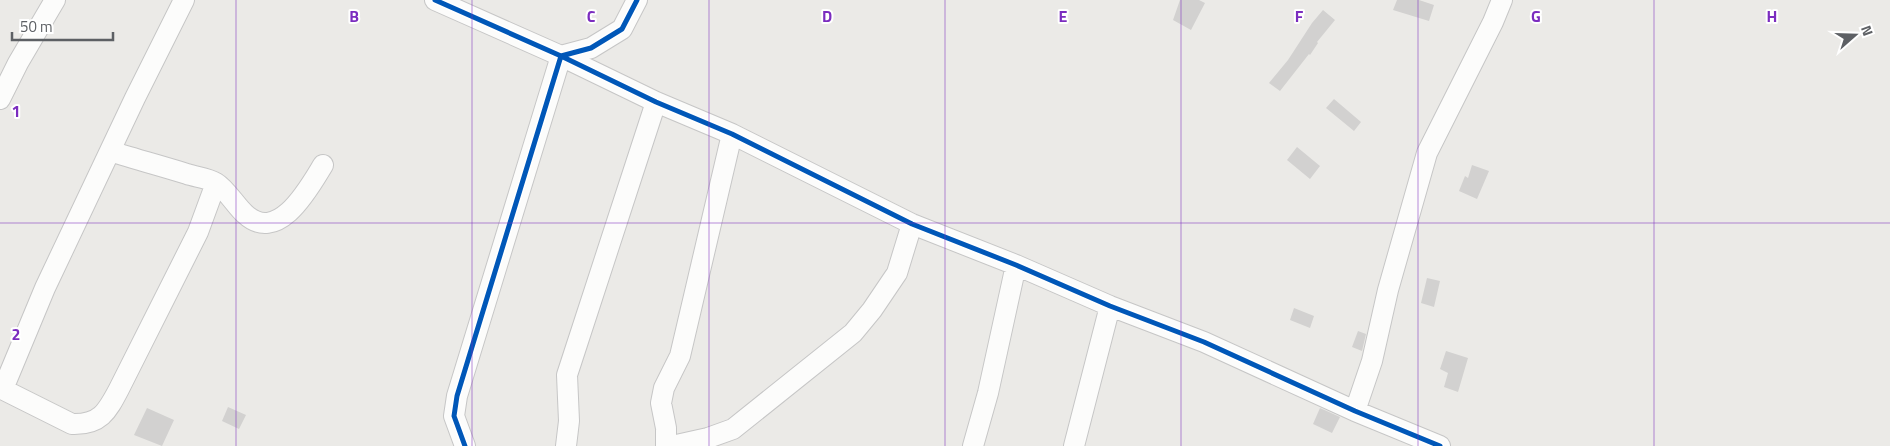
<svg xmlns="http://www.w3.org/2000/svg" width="1890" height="446" font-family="'Titillium Web',sans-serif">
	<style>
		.building { fill: #d2d1d0 }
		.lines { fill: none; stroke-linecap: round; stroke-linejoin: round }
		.minor-casing { stroke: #c6c6c6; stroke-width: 22 }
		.minor { stroke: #fcfcfb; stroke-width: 20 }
		.cycleway-casing { stroke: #fff; stroke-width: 8 }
		.cycleway { stroke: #0057b8; stroke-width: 5 }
		.grid { fill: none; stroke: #7b2cbf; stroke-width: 1; stroke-opacity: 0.55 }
		.grid-label { font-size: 16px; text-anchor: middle; font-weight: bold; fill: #7b2cbf; stroke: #fff; stroke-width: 4; stroke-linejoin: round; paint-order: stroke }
	</style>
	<rect width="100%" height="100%" fill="#ebeae7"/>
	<path class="building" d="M1180 0H1199L1205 3 1191 30 1173 20Z
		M1397 0H1419L1434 5 1429 21 1393 10Z
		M1323 10 1335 20 1317 42 1318 43 1310 55 1309 54 1280 91 1269 83 1288 60 1312 23Z
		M1334 99 1361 122 1354 131 1326 108Z
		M1297 147 1320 166 1310 179 1287 160Z
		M1472 165 1489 171 1477 199 1459 191 1465 176 1468 178Z
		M1427 278 1440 281 1434 307 1421 303Z
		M1294 308 1314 316 1310 328 1290 320Z
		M1358 331 1366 334 1362 351 1352 347Z
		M1446 351 1468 358 1458 392 1444 387 1448 373 1440 369Z
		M228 407 246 415 239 429 222 421Z
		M147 408 174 420 162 446 134 435Z
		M1320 408 1340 417 1332 433 1313 424Z"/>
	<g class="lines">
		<g class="minor-casing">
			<path id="minor" d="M435 0 561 56 656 102 732 134 912 224 1016 265 1110 306 1204 342 1355 411 1440 446
				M0 99 18 63 55 0
				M110 151C135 159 161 166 187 174 196 177 208 178 216 183 226 189 236 206 245 214 278 245 309 188 323 165
				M0 388 72 424C100 425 107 412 119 389L198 232 216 183
				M3 389 45 288 135 98 184 0
				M1355 411 1372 361 1388 290 1427 153 1493 22 1502 0
				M465 446 454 416 457 396 561 56 591 48 622 29 637 0
				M566 446 569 421 567 375 656 102
				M666 446V428L661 403 664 388 680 356 732 134
				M672 446 708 438 733 429 853 333 872 310 897 273 912 224
				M973 446 988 393 1016 265
				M1074 446 1110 306"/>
		</g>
		<use href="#minor" class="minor"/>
		<g class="cycleway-casing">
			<path id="cycleway" d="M435 0 561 56 656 102 732 134 912 224 1016 265 1110 306 1204 342 1355 411 1440 446
				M465 446 454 416 457 396 561 56 591 48 622 29 637 0"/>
		</g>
		<use href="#cycleway" class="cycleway"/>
	</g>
	<path class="grid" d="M236 0V446M472 0V446M709 0V446M945 0V446M1181 0V446M1418 0V446M1654 0V446M0 223H1890"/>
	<g class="grid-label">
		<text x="354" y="22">B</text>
		<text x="591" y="22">C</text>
		<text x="827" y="22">D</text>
		<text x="1063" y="22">E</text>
		<text x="1299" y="22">F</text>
		<text x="1536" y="22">G</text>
		<text x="1772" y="22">H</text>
		<text x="16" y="117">1</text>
		<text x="16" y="340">2</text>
	</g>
	<g transform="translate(1855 35) rotate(70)" stroke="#ffffff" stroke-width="4" paint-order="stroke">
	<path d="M0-4L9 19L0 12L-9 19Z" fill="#5d6064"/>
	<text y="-8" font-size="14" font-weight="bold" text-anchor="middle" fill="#5d6064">N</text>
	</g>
	<path d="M12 32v8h101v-8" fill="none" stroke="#5d6064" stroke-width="2.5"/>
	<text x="20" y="32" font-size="15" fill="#5d6064" stroke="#ffffff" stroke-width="4" paint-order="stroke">50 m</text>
</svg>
